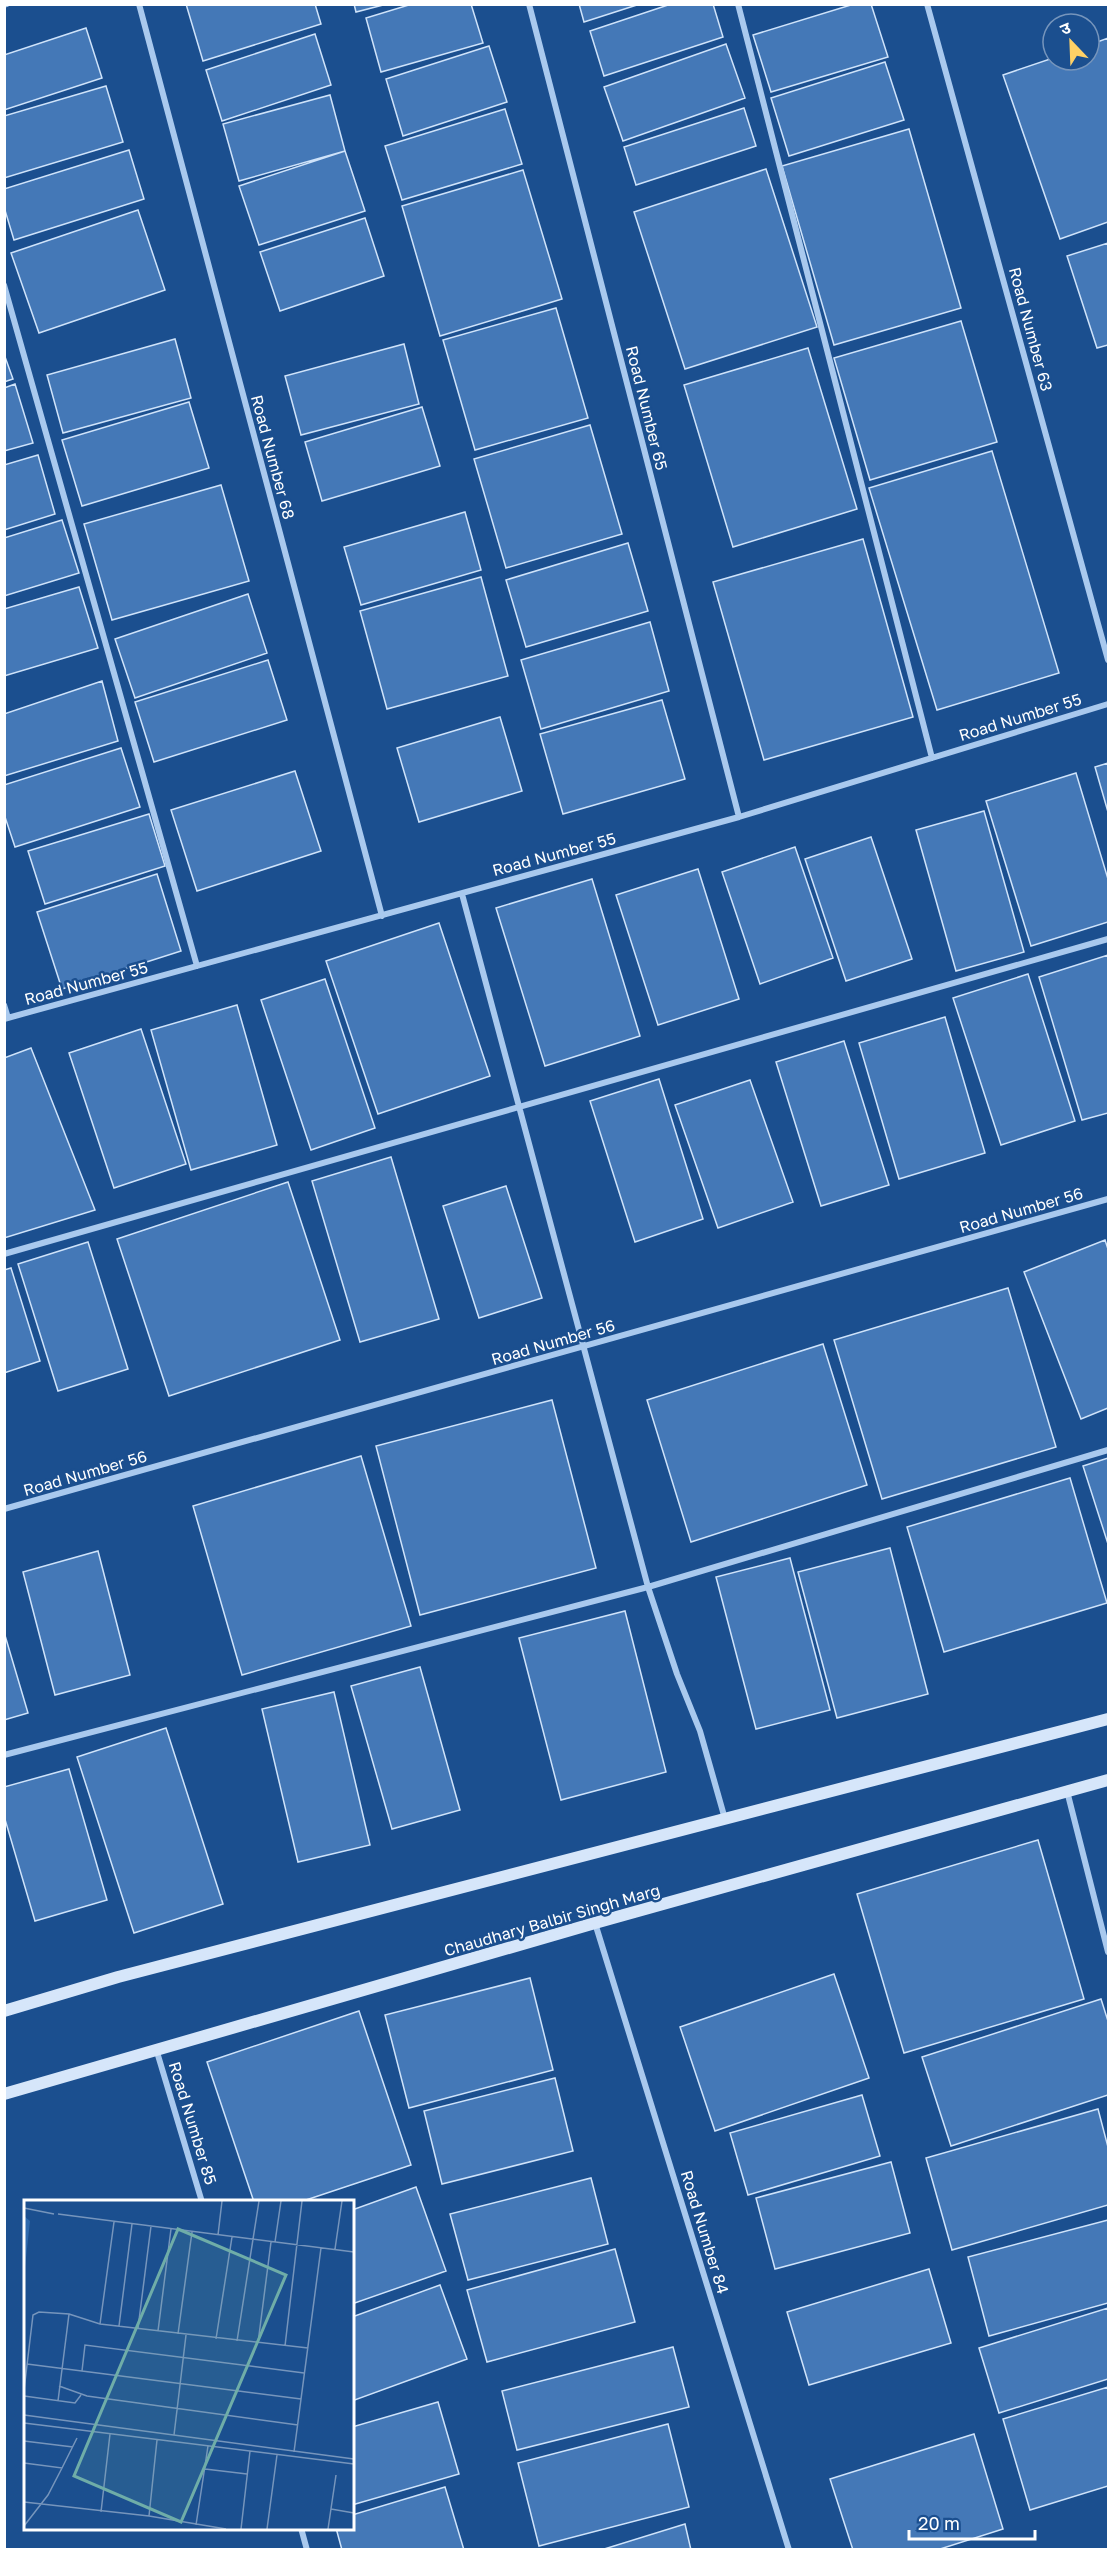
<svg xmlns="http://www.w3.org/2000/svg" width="1113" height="2554" font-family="'Golos Text','Noto Sans Devanagari',sans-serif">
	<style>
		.building { fill: #4478b7; stroke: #cfe3fa; stroke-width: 1.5 }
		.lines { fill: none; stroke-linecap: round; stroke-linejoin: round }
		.street { stroke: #a9c9ee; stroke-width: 6 }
		.secondary { stroke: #d6e6fa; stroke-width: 12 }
		.labels { text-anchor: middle; stroke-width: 5; stroke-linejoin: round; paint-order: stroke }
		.street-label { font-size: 16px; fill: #fff; stroke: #1b4f8f }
		.inset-road { fill: none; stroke: #7695bc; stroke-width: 1.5 }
		.view { fill: #6fada8; fill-opacity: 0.15; stroke: #6fada8; stroke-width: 3 }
		.inset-edge { fill: none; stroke: #fff; stroke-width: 3 }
	</style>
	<rect width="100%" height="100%" fill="#1b4f8f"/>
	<path class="building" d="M186 4H315L321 24 203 61Z
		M354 4H387L356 12Z
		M412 4H471L483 43 381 72 366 18Z
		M579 4H640L584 22Z
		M671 4H713L723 37 604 76 590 31Z
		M854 4H871L888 57 771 92 753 35Z
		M86 28 102 78 4 110V55Z
		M315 34 331 85 222 121 206 70Z
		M1108 38V222L1060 239 1003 75 1053 58V60H1089V45Z
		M726 44 745 98 623 141 604 87Z
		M489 46 507 102 403 136 386 79Z
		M885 62 904 120 789 156 771 98Z
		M106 86 123 142 4 178V116Z
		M330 95 345 151 239 181 223 124Z
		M744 108 756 146 636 185 624 147Z
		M505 109 522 164 402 200 385 146Z
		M909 129 961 308 834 345 782 166Z
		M129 150 144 199 14 240 4 207V189Z
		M345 151 365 211 259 245 239 186Z
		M766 169 817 327 685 369 634 212Z
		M523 170 562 299 440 336 402 206Z
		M138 210 165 290 39 333 11 253Z
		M365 218 384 276 280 311 260 252Z
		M1108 243V345L1097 348 1067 256Z
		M556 308 588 418 475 450 443 340Z
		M961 321 997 442 870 480 834 358Z
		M175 339 191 398 63 433 47 375Z
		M404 344 419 404 301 435 285 376Z
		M808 348 857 509 733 547 684 385Z
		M4 354 13 379 4 382Z
		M15 384 33 443 4 451V388Z
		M189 402 209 468 82 506 62 440Z
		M422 407 440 466 322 501 305 442Z
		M590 425 622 534 506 568 474 459Z
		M992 451 1059 673 937 710 869 488Z
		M38 455 55 514 4 530V465Z
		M221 485 249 581 112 620 84 524Z
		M465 512 481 570 361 605 344 547Z
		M62 520 79 573 4 596V538Z
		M863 539 913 717 764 760 713 582Z
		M628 543 648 611 526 647 506 580Z
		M481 577 508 676 387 709 360 611Z
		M79 587 98 648 4 676V609Z
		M248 594 267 653 135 698 115 639Z
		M650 622 669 691 541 729 521 660Z
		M268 660 287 720 154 762 135 702Z
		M102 681 118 741 4 776V714Z
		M662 700 685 779 563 814 540 734Z
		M500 717 522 791 419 822 397 748Z
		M121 748 140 807 15 847 4 814V785Z
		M1108 763V812L1095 767Z
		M295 771 321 851 197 891 171 810Z
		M1076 773 1108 879V922L1031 946 986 801Z
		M984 811 1024 952 956 971 916 830Z
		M149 814 165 866 45 904 28 851Z
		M871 837 912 959 846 981 805 859Z
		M795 847 833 958 760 984 722 872Z
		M698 869 739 999 658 1025 616 895Z
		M157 874 181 951 62 989 37 912Z
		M592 879 640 1036 545 1066 496 908Z
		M439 923 490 1076 378 1114 326 961Z
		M1108 955V1113L1082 1120 1039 977Z
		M1028 974 1075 1121 1001 1145 953 998Z
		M325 979 375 1128 311 1150 261 1000Z
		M237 1005 277 1145 191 1170 151 1030Z
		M945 1017 985 1153 899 1179 859 1043Z
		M141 1029 186 1164 114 1188 69 1053Z
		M844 1041 889 1185 821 1206 776 1062Z
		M31 1048 95 1210 4 1238V1058Z
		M659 1079 703 1219 635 1242 590 1101Z
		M750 1080 793 1202 718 1228 675 1105Z
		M391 1157 439 1319 360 1342 312 1181Z
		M288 1182 340 1340 169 1396 117 1239Z
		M506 1186 542 1298 479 1318 443 1206Z
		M1105 1240 1108 1249V1408L1081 1419 1024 1272Z
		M88 1242 128 1369 58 1391 18 1264Z
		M11 1268 40 1361 4 1373V1270Z
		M1008 1288 1056 1447 882 1499 834 1340Z
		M823 1344 867 1485 691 1542 647 1400Z
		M552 1400 596 1568 420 1615 376 1446Z
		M361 1456 411 1626 242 1675 193 1506Z
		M1108 1458V1544L1083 1466Z
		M1070 1478 1107 1603 944 1652 907 1527Z
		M890 1548 928 1694 837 1718 798 1572Z
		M98 1551 130 1675 55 1695 23 1572Z
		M790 1558 830 1710 756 1729 716 1577Z
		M625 1611 666 1772 561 1800 519 1638Z
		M4 1632 28 1713 4 1720Z
		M420 1667 460 1810 392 1829 351 1686Z
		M334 1692 370 1845 298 1862 262 1709Z
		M166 1728 223 1904 134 1933 77 1757Z
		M69 1769 107 1900 35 1921 4 1816V1787Z
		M1038 1840 1084 1999 904 2053 857 1894Z
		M834 1974 869 2078 715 2131 680 2027Z
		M530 1978 553 2070 409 2108 385 2015Z
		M1101 1999 1108 2021V2095L951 2146 922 2057Z
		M359 2011 411 2165 300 2202H254L207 2062Z
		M555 2078 573 2151 442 2184 424 2111Z
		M862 2095 880 2156 748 2195 730 2133Z
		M1098 2109 1108 2147V2205L952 2250 926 2158Z
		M891 2162 910 2233 775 2269 756 2198Z
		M591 2178 608 2244 468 2280 450 2214Z
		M416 2187 446 2271 352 2304V2210Z
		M1108 2220V2303L989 2336 968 2257Z
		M615 2249 635 2322 487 2362 467 2290Z
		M929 2269 951 2343 809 2385 787 2312Z
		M440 2285 467 2359 352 2401V2317Z
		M1108 2308V2379L999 2413 979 2348Z
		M673 2347 689 2407 517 2450 502 2391Z
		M1108 2387V2486L1030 2510 1003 2419Z
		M438 2402 459 2474 352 2505V2427Z
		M668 2424 689 2507 539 2546 518 2463Z
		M974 2434 1003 2529 937 2550H853L830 2479Z
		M445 2487 464 2550H342L336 2528H352V2515Z
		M685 2524 691 2550H601Z"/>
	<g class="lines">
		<path class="street" d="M139 4 382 916
			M529 4 739 817
			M738 4 932 758
			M927 4 1108 660
			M4 5 7 4
			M4 285 197 966
			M462 894 648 1587 677 1674 700 1731 725 1819
			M4 1005 8 1018
			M4 1019 739 817 1108 704
			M4 1254 1108 939
			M4 1509 1108 1199
			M4 1755 648 1587 1108 1450
			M1067 1791 1108 1952
			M595 1923 789 2550
			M157 2052 202 2202
			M301 2528 307 2550"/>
		<path class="secondary" d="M4 2011 118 1977 1108 1719
			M4 2094 595 1923 1108 1780"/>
	</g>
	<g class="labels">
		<g class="street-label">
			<text transform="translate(1031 329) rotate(75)" y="6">Road Number 63</text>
			<text transform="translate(647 408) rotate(76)" y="6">Road Number 65</text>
			<text transform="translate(273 457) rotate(75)" y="6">Road Number 68</text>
			<text transform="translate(1020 717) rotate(-17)" y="6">Road Number 55</text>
			<text transform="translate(554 854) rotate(-15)" y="6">Road Number 55</text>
			<text transform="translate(86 983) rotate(-15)" y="6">Road Number 55</text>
			<text transform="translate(1021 1210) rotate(-16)" y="6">Road Number 56</text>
			<text transform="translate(553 1342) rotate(-16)" y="6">Road Number 56</text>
			<text transform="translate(85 1473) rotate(-16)" y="6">Road Number 56</text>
			<text transform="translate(552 1920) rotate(-16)" y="6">Chaudhary Balbir Singh Marg</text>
			<text transform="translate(193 2123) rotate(73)" y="6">Road Number 85</text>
			<text transform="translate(705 2232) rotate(73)" y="6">Road Number 84</text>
		</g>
	</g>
	<g transform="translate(24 2200)">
		<rect width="330" height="330" fill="#1b4f8f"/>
		<path d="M0 16 6 21 0 76Z" fill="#2e69ad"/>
		<path class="inset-road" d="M0 8 30 14M34 14 330 52M194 35 198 1M251 42 257 1M311 49 318 1M45 114 76 124 284 148M76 124 90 22M95 126 108 24M114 128 127 26M134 131 147 29M154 134 168 32M192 139 208 37M213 141 235 1M234 143 247 42M261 146 278 1M3 164 277 199M58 171 61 145 280 173M35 186 63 196 274 225M0 190 9 115 15 112 45 114 34 201M0 196 51 203 57 195M0 215 330 259M0 223 330 264M150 235 162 135M0 241 49 247M270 252 297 48M0 263 38 268 53 238M181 269 223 274M0 302 125 316 202 329M307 309 330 313M77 312 86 234M125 316 133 240M172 325 184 246M0 326 24 295 38 268M217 329 226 251M243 329 253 255M304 329 312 275"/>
		<path class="view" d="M154 29 262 75 157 322 50 276Z"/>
		<rect width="330" height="330" class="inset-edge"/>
	</g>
	<rect width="1113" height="2554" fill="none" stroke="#ffffff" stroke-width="12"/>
	<g transform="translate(1071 42) rotate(337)"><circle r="28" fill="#1b4f8f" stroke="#7695bc" stroke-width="1.5"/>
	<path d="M0-4.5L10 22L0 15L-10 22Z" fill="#ffd166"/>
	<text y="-9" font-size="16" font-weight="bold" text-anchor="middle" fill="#ffffff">उ</text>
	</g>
	<path d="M909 2530v9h126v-9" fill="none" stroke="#ffffff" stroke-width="3"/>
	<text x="918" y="2530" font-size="18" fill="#ffffff" stroke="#1b4f8f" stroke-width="4.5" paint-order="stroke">20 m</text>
</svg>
